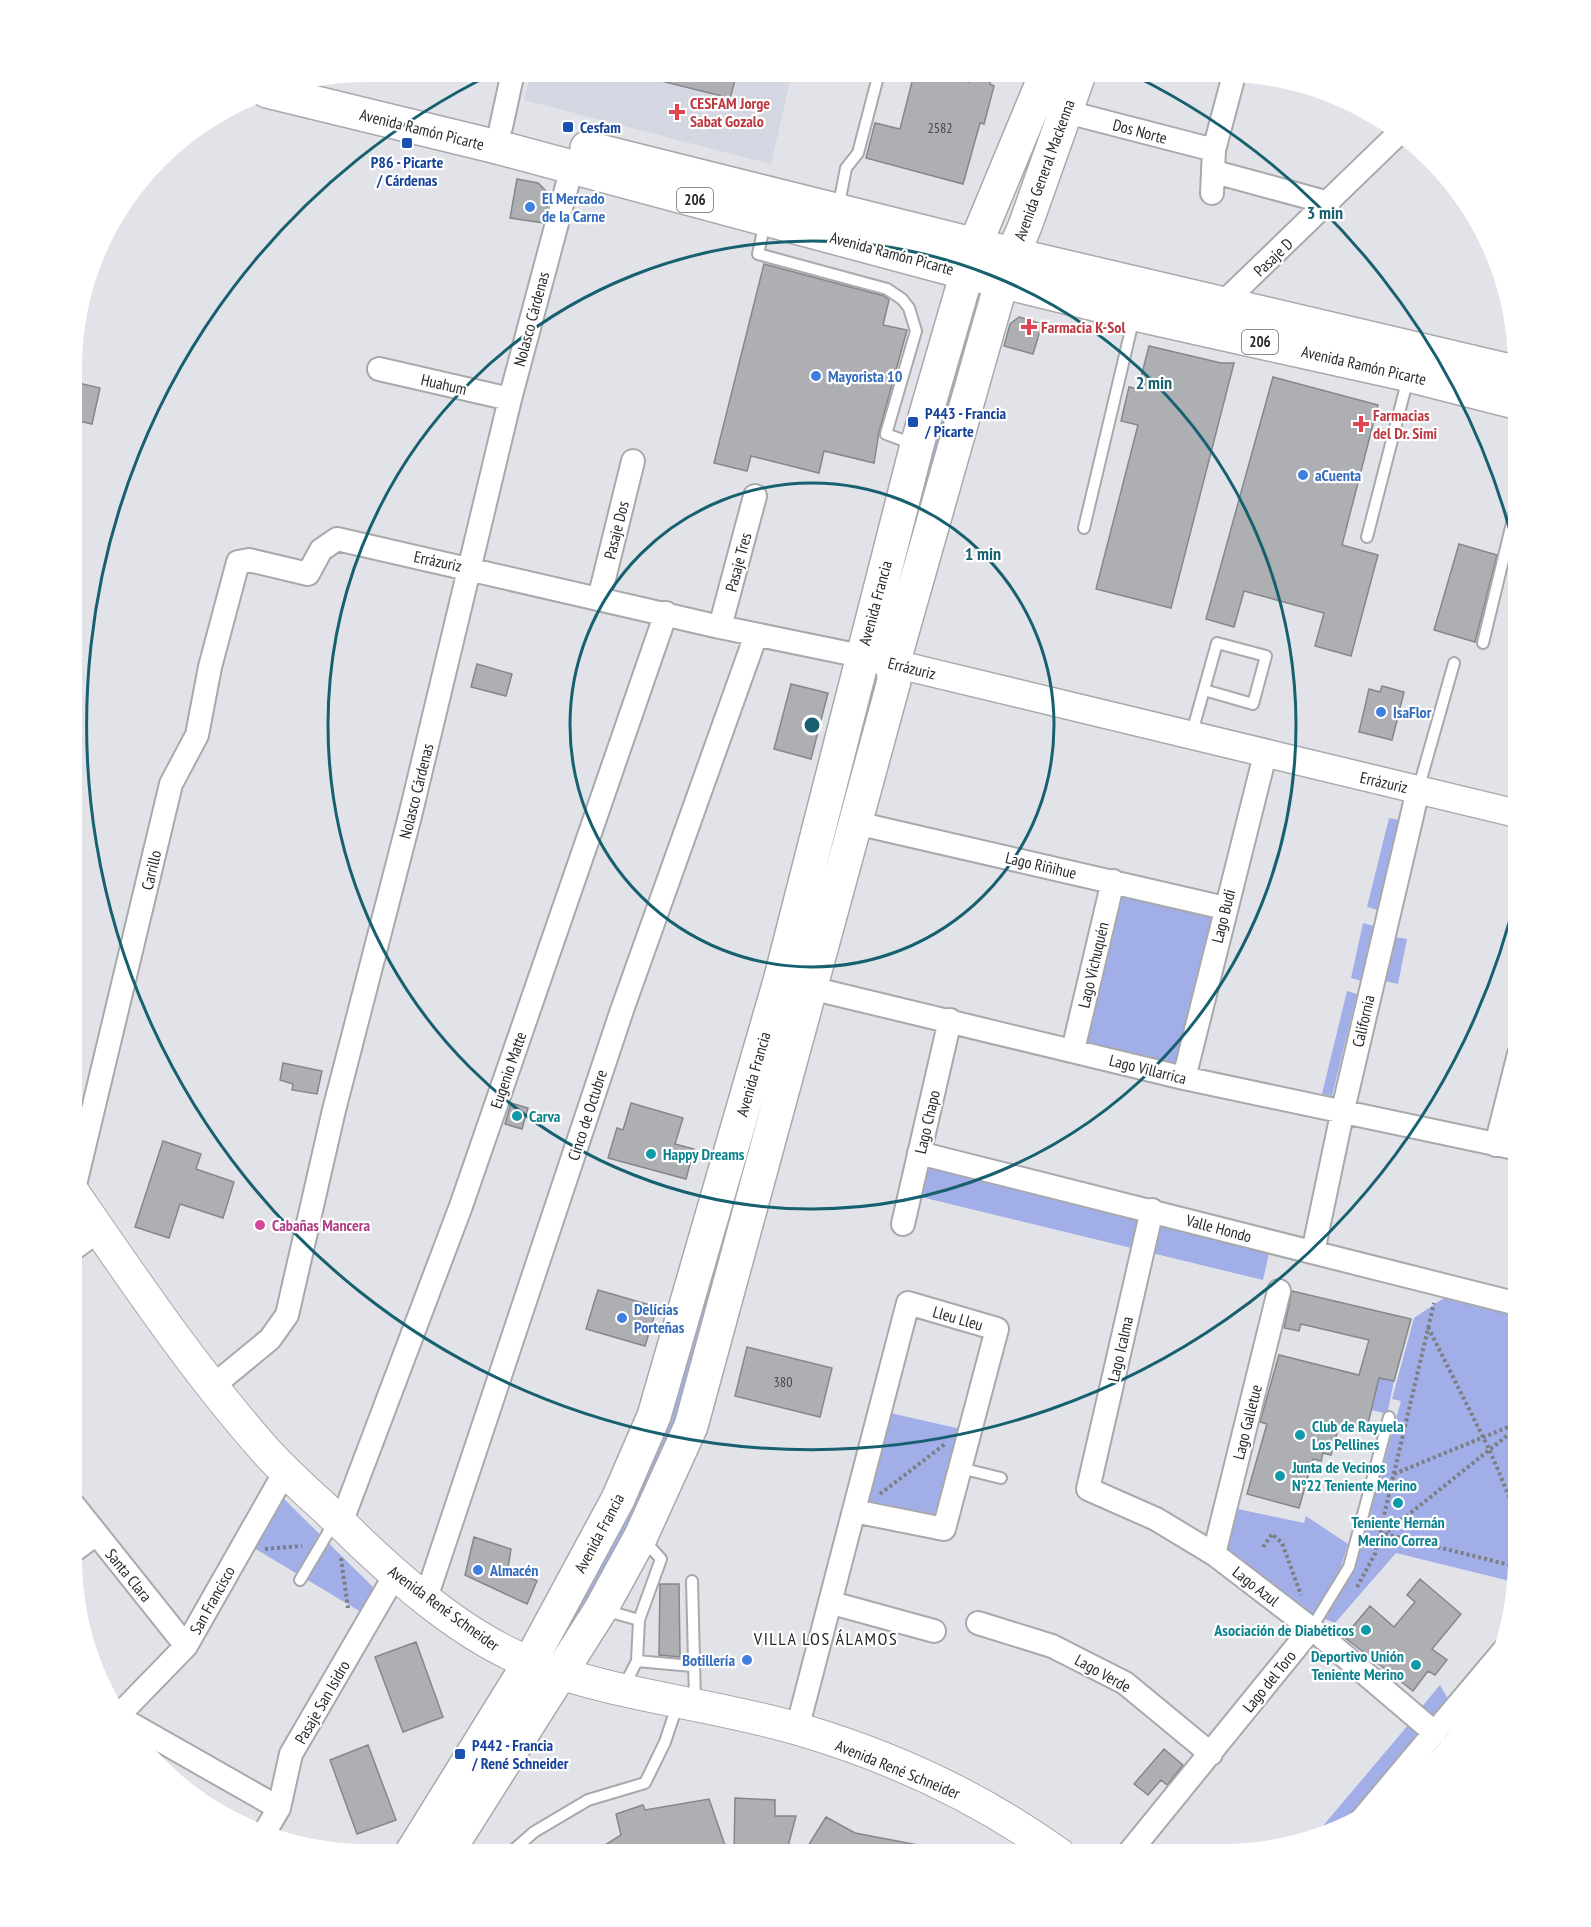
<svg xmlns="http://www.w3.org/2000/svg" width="1591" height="1927" font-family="'PT Sans Narrow',sans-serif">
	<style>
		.built { fill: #d4d6e2 }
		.green { fill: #a2aee8 }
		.building { fill: #aeafb3; stroke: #86878b; stroke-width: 1.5 }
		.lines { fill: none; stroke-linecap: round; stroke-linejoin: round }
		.service-casing { stroke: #a8a9ad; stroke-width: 14 }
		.minor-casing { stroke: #a8a9ad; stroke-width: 26 }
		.tertiary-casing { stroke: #a8a9ad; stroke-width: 30 }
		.secondary-casing { stroke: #a8a9ad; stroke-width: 34 }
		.primary-casing { stroke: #a8a9ad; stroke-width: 36 }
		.trunk-casing { stroke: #a8a9ad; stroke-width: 36 }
		.path { stroke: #7d7e81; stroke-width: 4; stroke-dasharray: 3 3; stroke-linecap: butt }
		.service { stroke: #fff; stroke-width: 10 }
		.minor { stroke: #fff; stroke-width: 22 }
		.tertiary { stroke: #fff; stroke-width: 27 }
		.secondary { stroke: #fff; stroke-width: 32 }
		.primary { stroke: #fff; stroke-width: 33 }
		.trunk { stroke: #fff; stroke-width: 33 }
		.ring { fill: none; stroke: #17606f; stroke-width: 3 }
		.health-dot { fill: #e0444e; stroke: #fff; stroke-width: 2 }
		.transit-dot { fill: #1a4fb4; stroke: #fff; stroke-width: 2 }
		.shop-dot { fill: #3f7fe0; stroke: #fff; stroke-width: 2 }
		.culture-dot { fill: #0f9aa8; stroke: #fff; stroke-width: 2 }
		.hotel-dot { fill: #d1479c; stroke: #fff; stroke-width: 2 }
		.labels { text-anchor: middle; stroke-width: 4.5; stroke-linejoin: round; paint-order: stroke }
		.number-label { font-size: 14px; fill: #4a4a4c }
		.shield { fill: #fff; stroke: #68696a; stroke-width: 1.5 }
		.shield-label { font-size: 15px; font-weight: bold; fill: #28292a }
		.health-label { font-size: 16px; font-weight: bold; fill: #be3a42; stroke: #fff; text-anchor: start }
		.transit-label { font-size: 16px; font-weight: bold; fill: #164399; stroke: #fff; text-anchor: start }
		.street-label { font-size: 16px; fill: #28292a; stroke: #fff }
		.shop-label { font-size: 16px; font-weight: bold; fill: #366cbe; stroke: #fff; text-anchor: start }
		.culture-label { font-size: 16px; font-weight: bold; fill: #0d838f; stroke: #fff; text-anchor: start }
		.hotel-label { font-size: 16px; font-weight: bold; fill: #b23c85; stroke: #fff; text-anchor: start }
		.neighbourhood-label { font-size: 18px; letter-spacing: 1.5px; fill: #28292a; stroke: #fff }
		.centre { fill: #17606f; stroke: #fff; stroke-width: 3 }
		.ring-label { font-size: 18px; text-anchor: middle; font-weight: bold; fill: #17606f; stroke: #fff; stroke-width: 4.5; stroke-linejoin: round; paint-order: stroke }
	</style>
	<rect width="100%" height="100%" fill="#e2e3e8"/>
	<path class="built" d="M531 72 792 73 771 164 524 100Z"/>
	<path class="green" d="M970 301 980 304 931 486 919 483Z
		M1389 818 1400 820 1378 910 1367 907Z
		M1120 887 1218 912 1179 1071 1081 1045Z
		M1363 923 1374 926 1362 981 1351 978Z
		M1395 937 1407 939 1398 984 1385 981Z
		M1347 991 1357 994 1332 1096 1322 1094Z
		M780 1009 792 1011 662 1469 573 1631 562 1629Z
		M927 1163 1270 1249 1263 1280 917 1196Z
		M1444 1298 1518 1315V1583L1396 1553 1335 1623 1325 1619 1356 1563 1401 1401 1392 1399 1414 1318Z
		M1380 1377 1394 1381 1388 1410 1384 1413 1371 1410Z
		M886 1412 965 1430 939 1520 862 1506Z
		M283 1498 374 1588 361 1612 254 1548Z
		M1233 1508 1304 1523 1306 1516 1348 1544 1339 1573 1308 1621 1222 1552Z
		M1440 1685 1448 1699 1432 1719 1420 1709Z
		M1484 1694 1469 1723 1442 1756 1436 1751Z
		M1409 1724 1418 1733 1338 1829 1311 1840Z"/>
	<path class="building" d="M654 73H737L730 98 653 79Z
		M914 74H937L969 82 971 74H993L990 84 994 86 984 124 980 123 963 184 866 158 875 123 900 129Z
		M517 179 538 183 550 195 543 223 510 218Z
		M764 264 884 296 889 300 883 325 907 330 879 432 874 463 824 451 819 473 751 456 747 471 714 463Z
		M1019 317 1042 324 1033 354 1004 346 1010 324Z
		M1149 346 1221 363H1234L1171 608 1096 589 1138 425 1121 421 1129 387 1138 389Z
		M1273 377 1378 405 1342 545 1378 555 1351 656 1315 646 1324 613 1244 591 1234 627 1206 619Z
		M74 382 100 388 92 424 74 420Z
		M1459 544 1497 555 1475 642 1434 630Z
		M477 664 512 674 506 696 471 687Z
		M791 684 828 693 811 759 774 749Z
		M1382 686 1404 692 1392 740 1359 732 1369 689 1380 692Z
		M283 1063 322 1071 317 1094 292 1090 293 1084 280 1080Z
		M511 1103 528 1108 522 1129 505 1124Z
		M631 1103 683 1118 675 1144 694 1149 686 1179 608 1158 617 1128 623 1130Z
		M163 1141 201 1154 196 1169 234 1182 223 1218 180 1204 169 1238 135 1227Z
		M598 1290 657 1307 645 1346 586 1329Z
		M1292 1291 1411 1319 1394 1381 1379 1378 1366 1432 1339 1426 1331 1455 1323 1453 1321 1461 1313 1459 1299 1508 1247 1494 1267 1424 1260 1422 1279 1355 1359 1375 1369 1340 1301 1324 1299 1331 1284 1328Z
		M747 1347 832 1368 820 1417 735 1396Z
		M474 1537 511 1549 508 1568 537 1581 527 1604 465 1575Z
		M1420 1579 1461 1614 1432 1649 1447 1660 1435 1675 1428 1671 1413 1691 1344 1637 1370 1606 1394 1627 1415 1602 1407 1595Z
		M660 1584H679L680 1657 659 1655Z
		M416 1642 443 1717 403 1732 375 1657Z
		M368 1745 396 1820 357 1834 330 1760Z
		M1164 1749 1183 1765 1167 1785 1161 1780 1148 1795 1134 1784Z
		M735 1798 775 1800V1816H796L786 1854H734Z
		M709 1799 728 1854H591L621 1835 616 1814 643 1805 645 1810Z
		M826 1817 855 1833 924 1846 923 1854H803Z"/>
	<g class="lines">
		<g class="service-casing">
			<path id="service" d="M838 209 846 168 858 153 879 73
				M765 222 758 254 887 289 902 299 909 308 916 331 886 434 913 444
				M1084 528 1134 317
				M1367 537 1408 378
				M1483 643 1519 494
				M1191 736 1217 643 1266 656 1253 704 1204 690
				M1418 790 1454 663
				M960 1468 1001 1478
				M300 1580 335 1521
				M692 1581 695 1701
				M604 1610 639 1620
				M1311 1629 1349 1567 1389 1417
				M637 1661 692 1666
				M623 1688 637 1661 639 1620 661 1559 644 1540
				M509 1854 534 1832 588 1800 645 1783 665 1742 678 1703"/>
		</g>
		<g class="minor-casing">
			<path id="minor" d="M1067 112 1214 150
				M501 127 513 72
				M1215 172 1329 203
				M1212 193 1214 150 1234 75
				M1222 304 1400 132
				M379 369 510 399
				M599 599 633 461
				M720 627 755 496
				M856 823 1225 908
				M798 985 1184 1078 1519 1149
				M1073 1050 1113 881
				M1184 1078 1265 755
				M1496 1145 1519 1054
				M919 1153 1518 1304
				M73 1193 171 784 197 735 210 667 238 562 249 560 308 574 321 550 337 539 720 627 861 656
				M1152 1210 1088 1489 1156 1519 1214 1554 1321 1636 1435 1733
				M903 1224 950 1020
				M73 1249 99 1230
				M1313 1252 1342 1114 1418 790
				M213 1386 270 1339 287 1315 334 1110 410 816 510 399 572 167
				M72 1503 186 1646
				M341 1523 461 1206 666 613
				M72 1552 96 1534
				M1214 1554 1279 1291
				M426 1598 622 1010 756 635
				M832 1603 934 1631
				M978 1623 1052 1646 1125 1683 1211 1754
				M118 1716 186 1646 286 1470
				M119 1717 279 1808
				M797 1729 908 1303 997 1329 944 1529 854 1511
				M1362 1819 1504 1650
				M263 1835 279 1808 291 1754 395 1575
				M1128 1854 1311 1629"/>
		</g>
		<g class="tertiary-casing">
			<path id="tertiary" d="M875 659 1519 814"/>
		</g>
		<g class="secondary-casing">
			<path id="secondary" d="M73 1192C133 1279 195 1371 265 1450 292 1480 325 1507 354 1536 403 1583 464 1636 528 1662 615 1696 710 1703 798 1729 891 1756 981 1798 1059 1854"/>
		</g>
		<g class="primary-casing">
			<path id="primary" d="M411 1854 530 1662 618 1499 654 1416 780 981 917 445 975 245 1046 74
				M446 1854 601 1609 641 1536 691 1426 894 681 893 664 1002 280 1025 226 1079 74"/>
		</g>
		<g class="trunk-casing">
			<path id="trunk" d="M267 91 497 147 956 270 1135 314 1409 375 1519 403
				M587 148 1032 259 1519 373"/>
		</g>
		<path class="path" d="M1428 1327 1490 1451 1518 1518
			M1394 1474 1518 1423
			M880 1494 945 1444
			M1385 1534 1518 1567
			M1378 1539 1518 1427
			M1263 1547 1272 1534 1282 1543 1301 1595
			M265 1549 302 1546
			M341 1558 348 1608
			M1357 1587 1375 1554 1434 1303"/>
		<use href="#service" class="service"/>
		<use href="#minor" class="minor"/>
		<use href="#tertiary" class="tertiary"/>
		<use href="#secondary" class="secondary"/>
		<use href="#primary" class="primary"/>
		<use href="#trunk" class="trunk"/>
	</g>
	<g class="ring">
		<circle cx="812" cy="725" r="242"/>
		<circle cx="812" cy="725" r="484"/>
		<path d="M1518 888A725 725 0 1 1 494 73M1135 76A725 725 0 0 1 1518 562"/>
	</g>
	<g class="health-dot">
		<path d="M674 103h6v6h6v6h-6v6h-6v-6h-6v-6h6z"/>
		<path d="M1026 318h6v6h6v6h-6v6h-6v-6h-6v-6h6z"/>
		<path d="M1358 415h6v6h6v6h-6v6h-6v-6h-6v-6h6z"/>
	</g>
	<g class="transit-dot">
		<rect x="562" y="121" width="12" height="12" rx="3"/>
		<rect x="401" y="137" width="12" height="12" rx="3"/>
		<rect x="907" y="416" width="12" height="12" rx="3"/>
		<rect x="454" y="1748" width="12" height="12" rx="3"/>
	</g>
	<g class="shop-dot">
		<circle cx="530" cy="207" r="6"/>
		<circle cx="816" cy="376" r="6"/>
		<circle cx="1303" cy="475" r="6"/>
		<circle cx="1381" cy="712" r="6"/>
		<circle cx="622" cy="1318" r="6"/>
		<circle cx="478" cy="1570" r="6"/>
		<circle cx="747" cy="1660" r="6"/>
	</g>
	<g class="culture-dot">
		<circle cx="517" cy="1116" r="6"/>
		<circle cx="651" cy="1154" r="6"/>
		<circle cx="1300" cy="1435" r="6"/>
		<circle cx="1280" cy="1476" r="6"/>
		<circle cx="1398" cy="1503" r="6"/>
		<circle cx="1366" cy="1630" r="6"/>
		<circle cx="1416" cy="1665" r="6"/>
	</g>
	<circle class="hotel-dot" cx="260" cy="1225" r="6"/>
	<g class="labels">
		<g class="number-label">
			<text x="940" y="133">2582</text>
			<text x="783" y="1387">380</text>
		</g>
		<g class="shield">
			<rect x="677" y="188" width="36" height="24" rx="4.5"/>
			<rect x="1242" y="330" width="36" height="24" rx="4.5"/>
		</g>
		<g class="shield-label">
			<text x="695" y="205">206</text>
			<text x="1260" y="347">206</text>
		</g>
		<g class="health-label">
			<text x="690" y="109">CESFAM Jorge<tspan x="690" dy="18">Sabat Gozalo</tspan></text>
			<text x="1041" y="333">Farmacia K-Sol</text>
			<text x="1373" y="421">Farmacias<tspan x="1373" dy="18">del Dr. Simi</tspan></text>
		</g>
		<g class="transit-label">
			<text x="580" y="133">Cesfam</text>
			<text x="407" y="168" text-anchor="middle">P86 - Picarte<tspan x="407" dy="18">/ Cárdenas</tspan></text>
			<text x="925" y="419">P443 - Francia<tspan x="925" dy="18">/ Picarte</tspan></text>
			<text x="472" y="1751">P442 - Francia<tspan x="472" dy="18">/ René Schneider</tspan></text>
		</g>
		<g class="street-label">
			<text transform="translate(422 129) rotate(14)" y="6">Avenida Ramón Picarte</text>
			<text transform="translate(1140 131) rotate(15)" y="6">Dos Norte</text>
			<text transform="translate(1044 170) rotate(-70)" y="6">Avenida General Mackenna</text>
			<text transform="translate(892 253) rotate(15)" y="6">Avenida Ramón Picarte</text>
			<text transform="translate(1273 257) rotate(-44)" y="6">Pasaje D</text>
			<text transform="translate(531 319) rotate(-75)" y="6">Nolasco Cárdenas</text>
			<text transform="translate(1364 365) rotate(13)" y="6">Avenida Ramón Picarte</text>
			<text transform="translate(444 384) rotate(13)" y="6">Huahum</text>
			<text transform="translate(616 530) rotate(-76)" y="6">Pasaje Dos</text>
			<text transform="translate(438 561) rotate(12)" y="6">Errázuriz</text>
			<text transform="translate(738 562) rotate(-75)" y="6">Pasaje Tres</text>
			<text transform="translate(875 603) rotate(-75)" y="6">Avenida Francia</text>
			<text transform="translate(912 668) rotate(14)" y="6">Errázuriz</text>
			<text transform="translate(1384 782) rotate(13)" y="6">Errázuriz</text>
			<text transform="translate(416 791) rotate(-76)" y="6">Nolasco Cárdenas</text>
			<text transform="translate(1041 865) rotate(13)" y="6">Lago Riñihue</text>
			<text transform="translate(151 870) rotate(-77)" y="6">Carrillo</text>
			<text transform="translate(1223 916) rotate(-76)" y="6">Lago Budi</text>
			<text transform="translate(1093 965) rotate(-77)" y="6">Lago Vichuquén</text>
			<text transform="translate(1363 1021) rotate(-77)" y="6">California</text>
			<text transform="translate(1148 1069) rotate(14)" y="6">Lago Villarrica</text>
			<text transform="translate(508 1070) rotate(-71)" y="6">Eugenio Matte</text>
			<text transform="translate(753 1074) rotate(-74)" y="6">Avenida Francia</text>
			<text transform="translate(587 1115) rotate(-72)" y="6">Cinco de Octubre</text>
			<text transform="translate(927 1122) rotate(-77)" y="6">Lago Chapo</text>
			<text transform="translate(1219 1228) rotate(15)" y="6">Valle Hondo</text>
			<text transform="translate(958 1318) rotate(16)" y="6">Lleu Lleu</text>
			<text transform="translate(1120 1349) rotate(-77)" y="6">Lago Icalma</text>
			<text transform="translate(1247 1422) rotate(-76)" y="6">Lago Galletue</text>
			<text transform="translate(599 1533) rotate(-62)" y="6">Avenida Francia</text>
			<text transform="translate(129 1575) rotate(51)" y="6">Santa Clara</text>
			<text transform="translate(1256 1586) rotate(38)" y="6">Lago Azul</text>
			<text transform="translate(212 1600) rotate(-61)" y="6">San Francisco</text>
			<text transform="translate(444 1608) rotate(36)" y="6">Avenida René Schneider</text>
			<text transform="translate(1103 1673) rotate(29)" y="6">Lago Verde</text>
			<text transform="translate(1269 1681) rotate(-51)" y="6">Lago del Toro</text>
			<text transform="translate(322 1702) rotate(-60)" y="6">Pasaje San Isidro</text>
			<text transform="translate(898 1769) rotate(22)" y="6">Avenida René Schneider</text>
		</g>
		<g class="shop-label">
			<text x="542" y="204">El Mercado<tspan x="542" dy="18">de la Carne</tspan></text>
			<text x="828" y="382">Mayorista 10</text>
			<text x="1315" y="481">aCuenta</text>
			<text x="1393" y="718">IsaFlor</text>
			<text x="634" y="1315">Delícias<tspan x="634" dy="18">Porteñas</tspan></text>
			<text x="490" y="1576">Almacén</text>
			<text x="735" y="1666" text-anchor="end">Botillería</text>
		</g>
		<g class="culture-label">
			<text x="529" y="1122">Carva</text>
			<text x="663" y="1160">Happy Dreams</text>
			<text x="1312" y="1432">Club de Rayuela<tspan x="1312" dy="18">Los Pellines</tspan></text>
			<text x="1292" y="1473">Junta de Vecinos<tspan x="1292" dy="18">N°22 Teniente Merino</tspan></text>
			<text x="1398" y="1528" text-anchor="middle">Teniente Hernán<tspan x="1398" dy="18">Merino Correa</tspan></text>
			<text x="1354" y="1636" text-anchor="end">Asociación de Diabéticos</text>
			<text x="1404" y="1662" text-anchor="end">Deportivo Unión<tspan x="1404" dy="18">Teniente Merino</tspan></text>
		</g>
		<g class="hotel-label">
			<text x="272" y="1231">Cabañas Mancera</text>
		</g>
		<g class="neighbourhood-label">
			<text x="826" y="1645">VILLA LOS ÁLAMOS</text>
		</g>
	</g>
	<path d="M0 0H1591V1927H0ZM367 82H1223A285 285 0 0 1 1508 367V1559A285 285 0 0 1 1223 1844H367A285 285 0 0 1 82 1559V367A285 285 0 0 1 367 82Z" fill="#fff" fill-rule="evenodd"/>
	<circle cx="812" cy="725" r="9" class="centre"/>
	<g class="ring-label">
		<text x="1325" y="219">3 min</text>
		<text x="1154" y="389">2 min</text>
		<text x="983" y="560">1 min</text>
	</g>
</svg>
